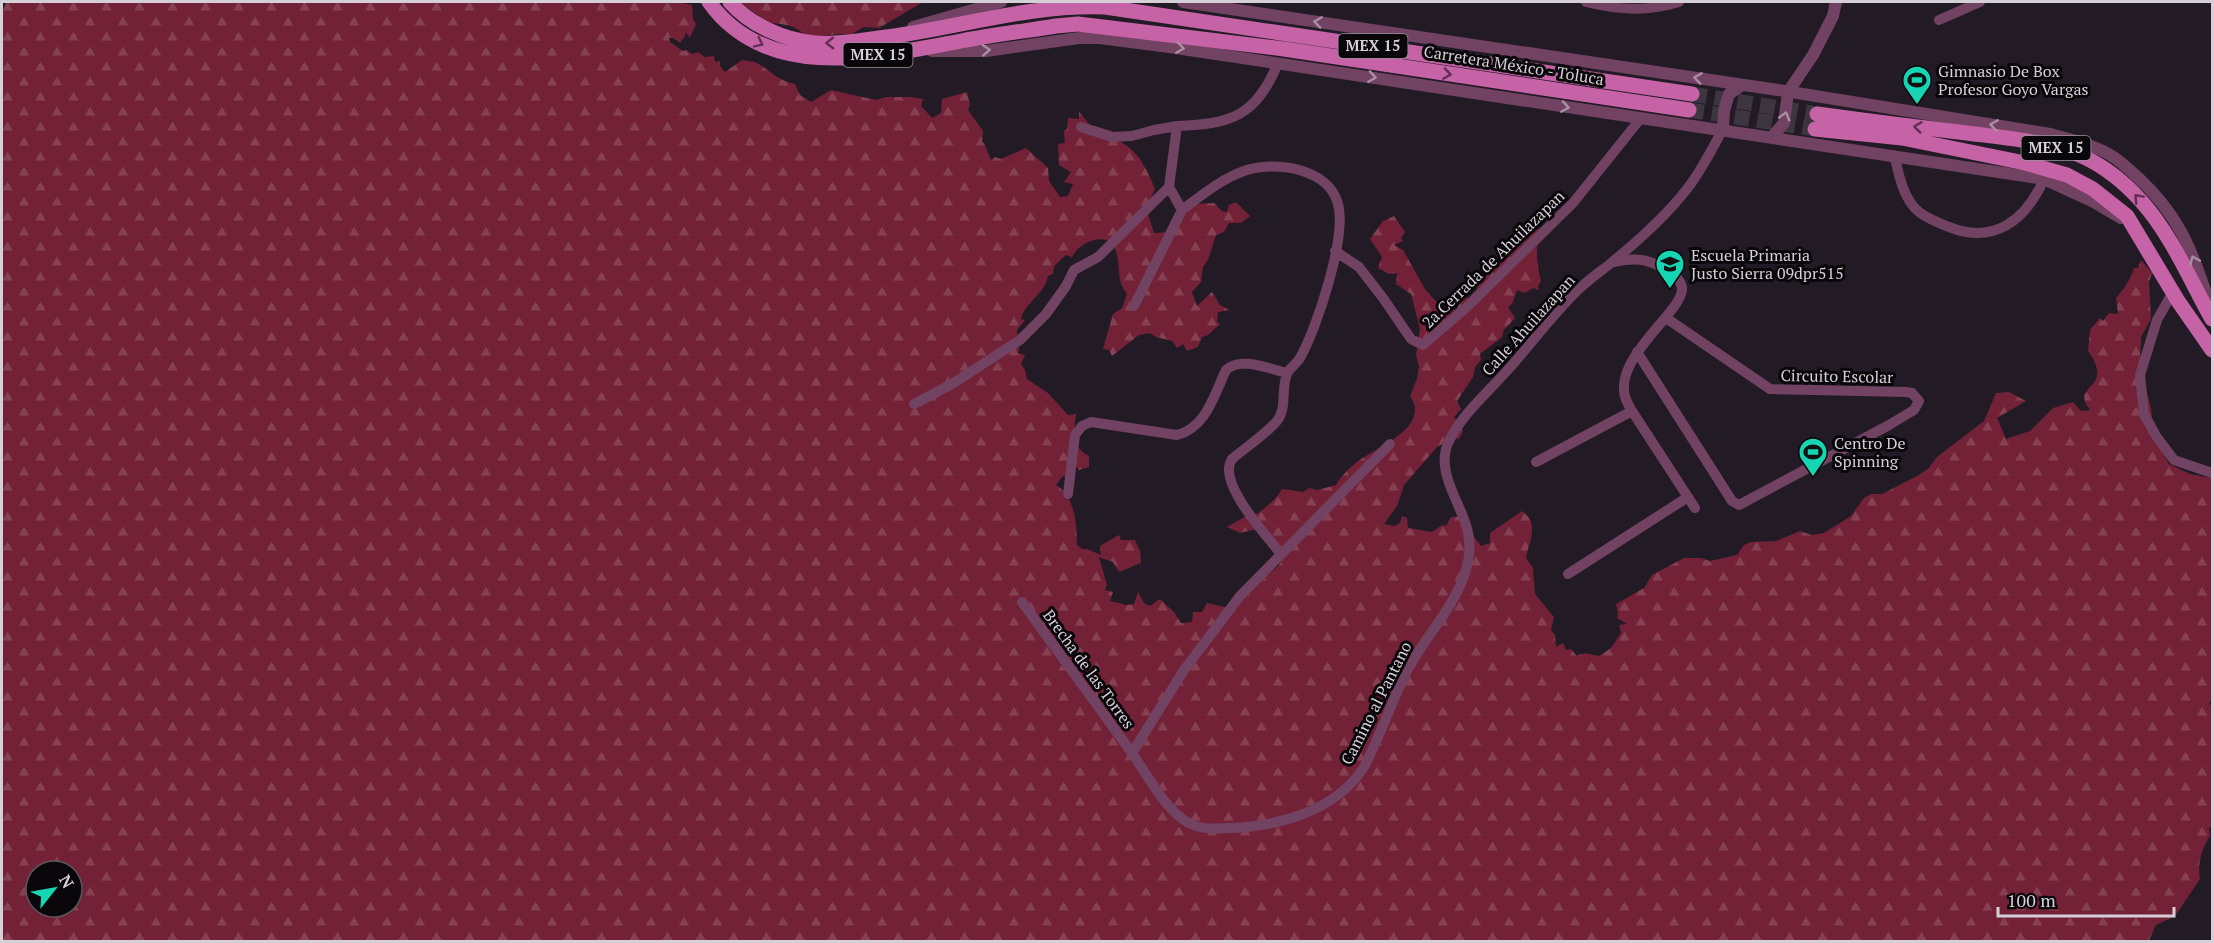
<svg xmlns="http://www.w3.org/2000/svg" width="2214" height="943" font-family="'PT Serif',serif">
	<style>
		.forest { fill: url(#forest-firs); fill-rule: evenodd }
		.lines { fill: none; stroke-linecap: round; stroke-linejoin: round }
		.primary-tunnel { stroke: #3d3641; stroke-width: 15; stroke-dasharray: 15 8; stroke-linecap: butt }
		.minor { stroke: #724262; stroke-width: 10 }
		.tertiary { stroke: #724262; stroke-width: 12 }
		.primary { stroke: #c663a6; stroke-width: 15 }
		.oneway { stroke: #a890a2 }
		.oneway2 { stroke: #5f3051 }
		.labels { text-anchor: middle; stroke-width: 6; stroke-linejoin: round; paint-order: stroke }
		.shield { fill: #0a070b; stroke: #98949a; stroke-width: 1.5 }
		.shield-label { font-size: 15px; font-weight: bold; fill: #d5d0d7 }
		.street-label { font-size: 16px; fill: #d5d0d7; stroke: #0a070b }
		.poi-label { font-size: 16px; fill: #d5d0d7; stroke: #0a070b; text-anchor: start }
	</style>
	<defs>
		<pattern id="forest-firs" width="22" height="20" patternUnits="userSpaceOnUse" patternTransform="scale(1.5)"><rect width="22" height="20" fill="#722136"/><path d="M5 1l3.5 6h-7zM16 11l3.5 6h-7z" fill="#854052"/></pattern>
	</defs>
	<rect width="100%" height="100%" fill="#221b26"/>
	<path class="forest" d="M6 2H678L692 5 693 19 696 24 690 38 686 32 685 36 680 43 673 38H669L670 42 683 51 687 50 692 54 698 52 705 57 714 56 715 62 720 61V66L725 72 742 60C747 61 753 61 757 63 771 71 778 81 795 84L800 95 811 102 831 90 876 100 886 97H911L923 99 921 106 932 118 941 113 942 99 967 92 970 105 968 110 983 131 982 142 984 143 991 160 995 157 1001 159 1026 148 1048 168 1049 181 1060 197 1068 196 1073 184 1064 182 1071 172 1059 165 1058 144 1065 143 1064 131 1067 129 1068 118 1079 119V112L1090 125 1112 131C1119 144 1124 142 1133 151 1143 161 1150 176 1155 189L1146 208 1154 233 1173 232 1185 212 1194 204 1214 203 1222 211 1227 212 1229 205 1236 202 1250 216 1241 223H1229L1224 232 1216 235 1208 260 1203 267 1201 282 1192 292 1197 306 1212 292 1220 305 1229 310 1218 312 1217 322 1220 324 1208 335 1202 337 1198 347 1187 351 1183 344 1177 348 1172 341 1156 337 1150 333 1139 335 1112 356 1109 350 1103 349 1113 314 1122 308 1127 294C1125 291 1123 289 1122 286 1115 270 1125 234 1094 240 1085 242 1076 249 1072 257L1066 255 1054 266 1053 274 1048 276C1045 294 1025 302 1021 319L1025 320 1017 330 1019 349 1018 353 1025 355 1021 364 1025 370 1027 379 1048 393 1068 415 1076 414C1074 433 1070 446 1089 456V467L1079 470 1077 467 1069 466 1067 474 1061 478 1056 485C1075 496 1077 525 1077 545L1082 549H1087L1101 555 1100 546 1119 535 1121 540H1135L1140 551 1141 563 1119 572 1113 562 1099 557 1107 585 1105 590 1113 592 1110 601 1127 605 1134 604 1138 592 1144 603 1150 606 1160 599 1174 612 1181 623 1192 622 1193 612H1202L1207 603 1229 608 1279 565 1282 560 1256 529 1240 533 1227 527 1248 515 1252 517C1262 511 1276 500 1282 489L1303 492 1309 488 1317 490 1336 485C1343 473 1354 463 1366 456 1385 444 1430 424 1410 396L1417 379 1419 367 1416 355 1420 329 1411 294 1396 284 1397 273 1389 274 1378 268 1382 257 1370 239 1383 221 1394 216 1405 232 1401 238 1403 241 1394 245 1403 250 1425 289 1442 308 1456 310 1464 296 1468 298 1477 290 1475 274 1478 270 1486 275 1494 268 1488 260 1491 255 1500 263 1502 245 1528 229 1532 231 1542 228C1535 246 1536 261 1541 281L1538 286 1539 290 1533 288 1525 293 1517 290 1512 304 1508 307 1515 318 1503 331 1502 337 1480 354 1481 360 1475 367 1473 377 1457 401 1461 409 1454 417 1463 431 1459 439 1453 438 1437 447 1404 485 1397 506 1384 524 1394 526 1400 523 1402 516 1407 518 1408 528 1432 532 1442 525 1446 526 1451 517 1467 516 1472 534 1481 546 1490 543V533L1522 511C1540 524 1529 541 1526 558L1533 568 1535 594 1554 617 1551 630 1555 635 1556 647 1563 643 1566 650 1571 649 1577 656C1584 651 1591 655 1599 656L1611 648 1621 633 1619 625 1627 624 1617 618 1618 613 1616 604 1644 588 1652 575 1684 558H1701L1710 561 1737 555 1744 545 1751 542 1776 541 1800 531 1812 535 1824 533 1851 516 1864 498 1871 494H1882L1917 476 1928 469 1937 457 1984 421 1996 393 2009 392 2026 401 1997 418 2006 439 2030 431 2053 408 2073 402 2081 411 2090 410C2089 408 2086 405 2085 402 2079 384 2113 386 2088 351L2090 330 2100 318 2103 321 2109 313 2118 314 2116 298C2124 289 2131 279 2134 268H2138L2141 260 2152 273 2149 282 2151 319 2141 337 2140 366 2151 409 2154 438 2169 464 2190 474 2212 478V526L2211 527 2212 529V699L2209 704 2212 706V828L2209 827 2210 836C2202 848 2197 864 2200 879L2175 916 2156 925 2148 942 2 941V13ZM36 871H72V907H36Z
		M740 2H923L879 28 864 27 850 35C841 32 817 37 806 38 798 23 777 24 762 22L759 16Z"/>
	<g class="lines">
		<path class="primary-tunnel" d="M1692 94 1817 114
			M1689 110 1815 129"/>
		<path class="minor" d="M1586 2C1619 10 1646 12 1679 2
			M1939 20 1980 2
			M1278 63C1256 116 1232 124 1177 126L1169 187 1182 210C1202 195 1221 179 1244 171 1274 160 1329 168 1338 204 1347 237 1317 328 1300 358 1297 363 1291 367 1288 372 1280 386 1288 407 1277 421 1265 435 1246 447 1232 459 1216 482 1267 536 1281 554
			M1081 127 1112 137 1132 136 1154 130 1177 126
			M1895 158C1899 176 1904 200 1919 212 1928 219 1939 223 1949 227 1994 245 2026 220 2044 179
			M1335 251 1359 267 1383 298 1411 339 1423 345 1468 306 1573 203 1641 118
			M1614 262C1633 258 1646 258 1663 268 1670 272 1680 278 1682 287 1683 293 1679 299 1676 304 1661 326 1621 361 1624 390 1624 398 1628 404 1632 411L1695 508
			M2173 292 2157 320 2140 375 2144 414 2156 436 2174 460 2212 473
			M1134 306 1182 210
			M1637 352 1732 501 1739 505 1889 425 1914 410 1919 401 1912 393 1906 392 1770 389 1666 318
			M914 404 952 384 1020 340 1046 314 1066 286 1074 270 1098 257 1169 187
			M1390 444 1240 596 1184 670 1132 753C1146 773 1164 807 1184 820 1198 830 1213 829 1230 828 1278 826 1333 812 1362 770 1367 763 1370 754 1374 746 1385 722 1394 697 1406 673 1423 638 1453 610 1465 573 1470 558 1471 540 1466 525 1458 499 1434 468 1450 439 1463 414 1485 395 1504 374 1529 347 1551 316 1578 290 1588 280 1600 272 1611 263 1638 241 1666 216 1687 189 1701 171 1712 149 1723 129
			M1536 462 1632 411
			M1068 494 1075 435 1082 426 1091 422 1177 435C1206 428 1214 395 1226 370 1240 356 1269 369 1287 373
			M1568 574 1688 497
			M1022 602 1132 753"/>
		<path class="tertiary" d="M1183 2 1778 90 2050 134C2071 140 2096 145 2115 158 2121 162 2127 168 2133 173 2177 212 2192 248 2209 303
			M913 27 1001 2
			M932 51H986L1079 38H1100L1169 47 2044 179 2094 202 2121 218
			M1723 129 1724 111 1729 94 1742 85
			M1772 137 1784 123 1788 92 1813 55 1833 16 1836 2"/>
		<path class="primary" d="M709 2C767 83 877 57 961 41 992 35 1024 31 1056 26L1078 24 1284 49 1689 110
			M730 2C750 25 784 40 815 43 835 45 858 41 879 38 955 29 1027 4 1105 7L1692 94
			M1817 114C1867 121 1917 127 1967 133 2006 138 2048 141 2084 157 2105 167 2126 184 2142 202 2172 236 2190 280 2212 319
			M1815 129 1902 138 2025 163 2067 175 2093 189 2127 216 2178 301 2212 350"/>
	</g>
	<defs><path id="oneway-chevron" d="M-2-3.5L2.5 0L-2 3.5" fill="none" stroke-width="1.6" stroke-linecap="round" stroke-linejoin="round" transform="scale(1.5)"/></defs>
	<g class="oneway">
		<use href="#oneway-chevron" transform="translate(1318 22) rotate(-172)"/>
		<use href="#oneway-chevron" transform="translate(1180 48) rotate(8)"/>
		<use href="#oneway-chevron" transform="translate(986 50) rotate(-4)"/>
		<use href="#oneway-chevron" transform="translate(1372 77) rotate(9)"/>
		<use href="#oneway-chevron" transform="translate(1698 78) rotate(-172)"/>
		<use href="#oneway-chevron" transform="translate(1565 107) rotate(9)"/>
		<use href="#oneway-chevron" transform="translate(1785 116) rotate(-74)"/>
		<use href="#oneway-chevron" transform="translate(1994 125) rotate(-171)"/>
		<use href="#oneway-chevron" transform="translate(2194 260) rotate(-113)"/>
	</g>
	<g class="oneway2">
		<use href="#oneway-chevron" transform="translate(759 43) rotate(26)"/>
		<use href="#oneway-chevron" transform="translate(830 43) rotate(179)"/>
		<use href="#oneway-chevron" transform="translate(1447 74) rotate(9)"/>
		<use href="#oneway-chevron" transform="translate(1918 127) rotate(-173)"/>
		<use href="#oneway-chevron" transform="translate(2138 198) rotate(-133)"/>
	</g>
	<defs>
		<g id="stadium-pin" transform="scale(1.5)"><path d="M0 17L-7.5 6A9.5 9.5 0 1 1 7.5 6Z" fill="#16d5b3" stroke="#0a070b"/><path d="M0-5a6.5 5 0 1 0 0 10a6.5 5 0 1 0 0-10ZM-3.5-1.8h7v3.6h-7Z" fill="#111"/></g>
		<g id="school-pin" transform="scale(1.5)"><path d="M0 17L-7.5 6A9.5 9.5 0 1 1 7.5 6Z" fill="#16d5b3" stroke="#0a070b"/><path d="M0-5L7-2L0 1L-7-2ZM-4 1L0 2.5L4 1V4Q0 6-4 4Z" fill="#111"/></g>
	</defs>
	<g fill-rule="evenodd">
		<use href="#stadium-pin" x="1917" y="80"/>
		<use href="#school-pin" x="1670" y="264"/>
		<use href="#stadium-pin" x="1813" y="452"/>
	</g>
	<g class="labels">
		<g class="shield">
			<rect x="1338.5" y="34" width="69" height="24" rx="4.5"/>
			<rect x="843.5" y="43" width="69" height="24" rx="4.5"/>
			<rect x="2021.5" y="136" width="69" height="24" rx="4.5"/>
		</g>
		<g class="shield-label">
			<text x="1373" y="51">MEX 15</text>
			<text x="878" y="60">MEX 15</text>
			<text x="2056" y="153">MEX 15</text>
		</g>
		<g class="street-label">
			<text transform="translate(1514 65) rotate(9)" y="6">Carretera México - Toluca</text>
			<text transform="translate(1493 259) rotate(-44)" y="6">2a.Cerrada de Ahuilazapan</text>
			<text transform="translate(1528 325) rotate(-48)" y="6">Calle Ahuilazapan</text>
			<text transform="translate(1837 376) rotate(1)" y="6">Circuito Escolar</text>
			<text transform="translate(1089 669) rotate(54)" y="6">Brecha de las Torres</text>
			<text transform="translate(1376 703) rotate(-63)" y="6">Camino al Pantano</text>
		</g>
		<g class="poi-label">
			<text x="1938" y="77">Gimnasio De Box<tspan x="1938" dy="18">Profesor Goyo Vargas</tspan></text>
			<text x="1691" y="261">Escuela Primaria<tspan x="1691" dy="18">Justo Sierra 09dpr515</tspan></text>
			<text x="1834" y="449">Centro De<tspan x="1834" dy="18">Spinning</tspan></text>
		</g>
	</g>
	<rect width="2214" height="943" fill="none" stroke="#d5d0d7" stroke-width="6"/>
	<g transform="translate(54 889) rotate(59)"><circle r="28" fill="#0a070b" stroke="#5b575d" stroke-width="1.5"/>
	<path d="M0-4.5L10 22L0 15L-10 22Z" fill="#16d5b3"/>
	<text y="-9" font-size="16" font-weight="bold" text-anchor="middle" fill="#d5d0d7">N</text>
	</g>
	<path d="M1998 907v9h176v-9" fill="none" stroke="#d5d0d7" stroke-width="3"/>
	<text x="2007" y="907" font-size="18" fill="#d5d0d7" stroke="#0a070b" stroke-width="4.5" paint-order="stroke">100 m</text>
</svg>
